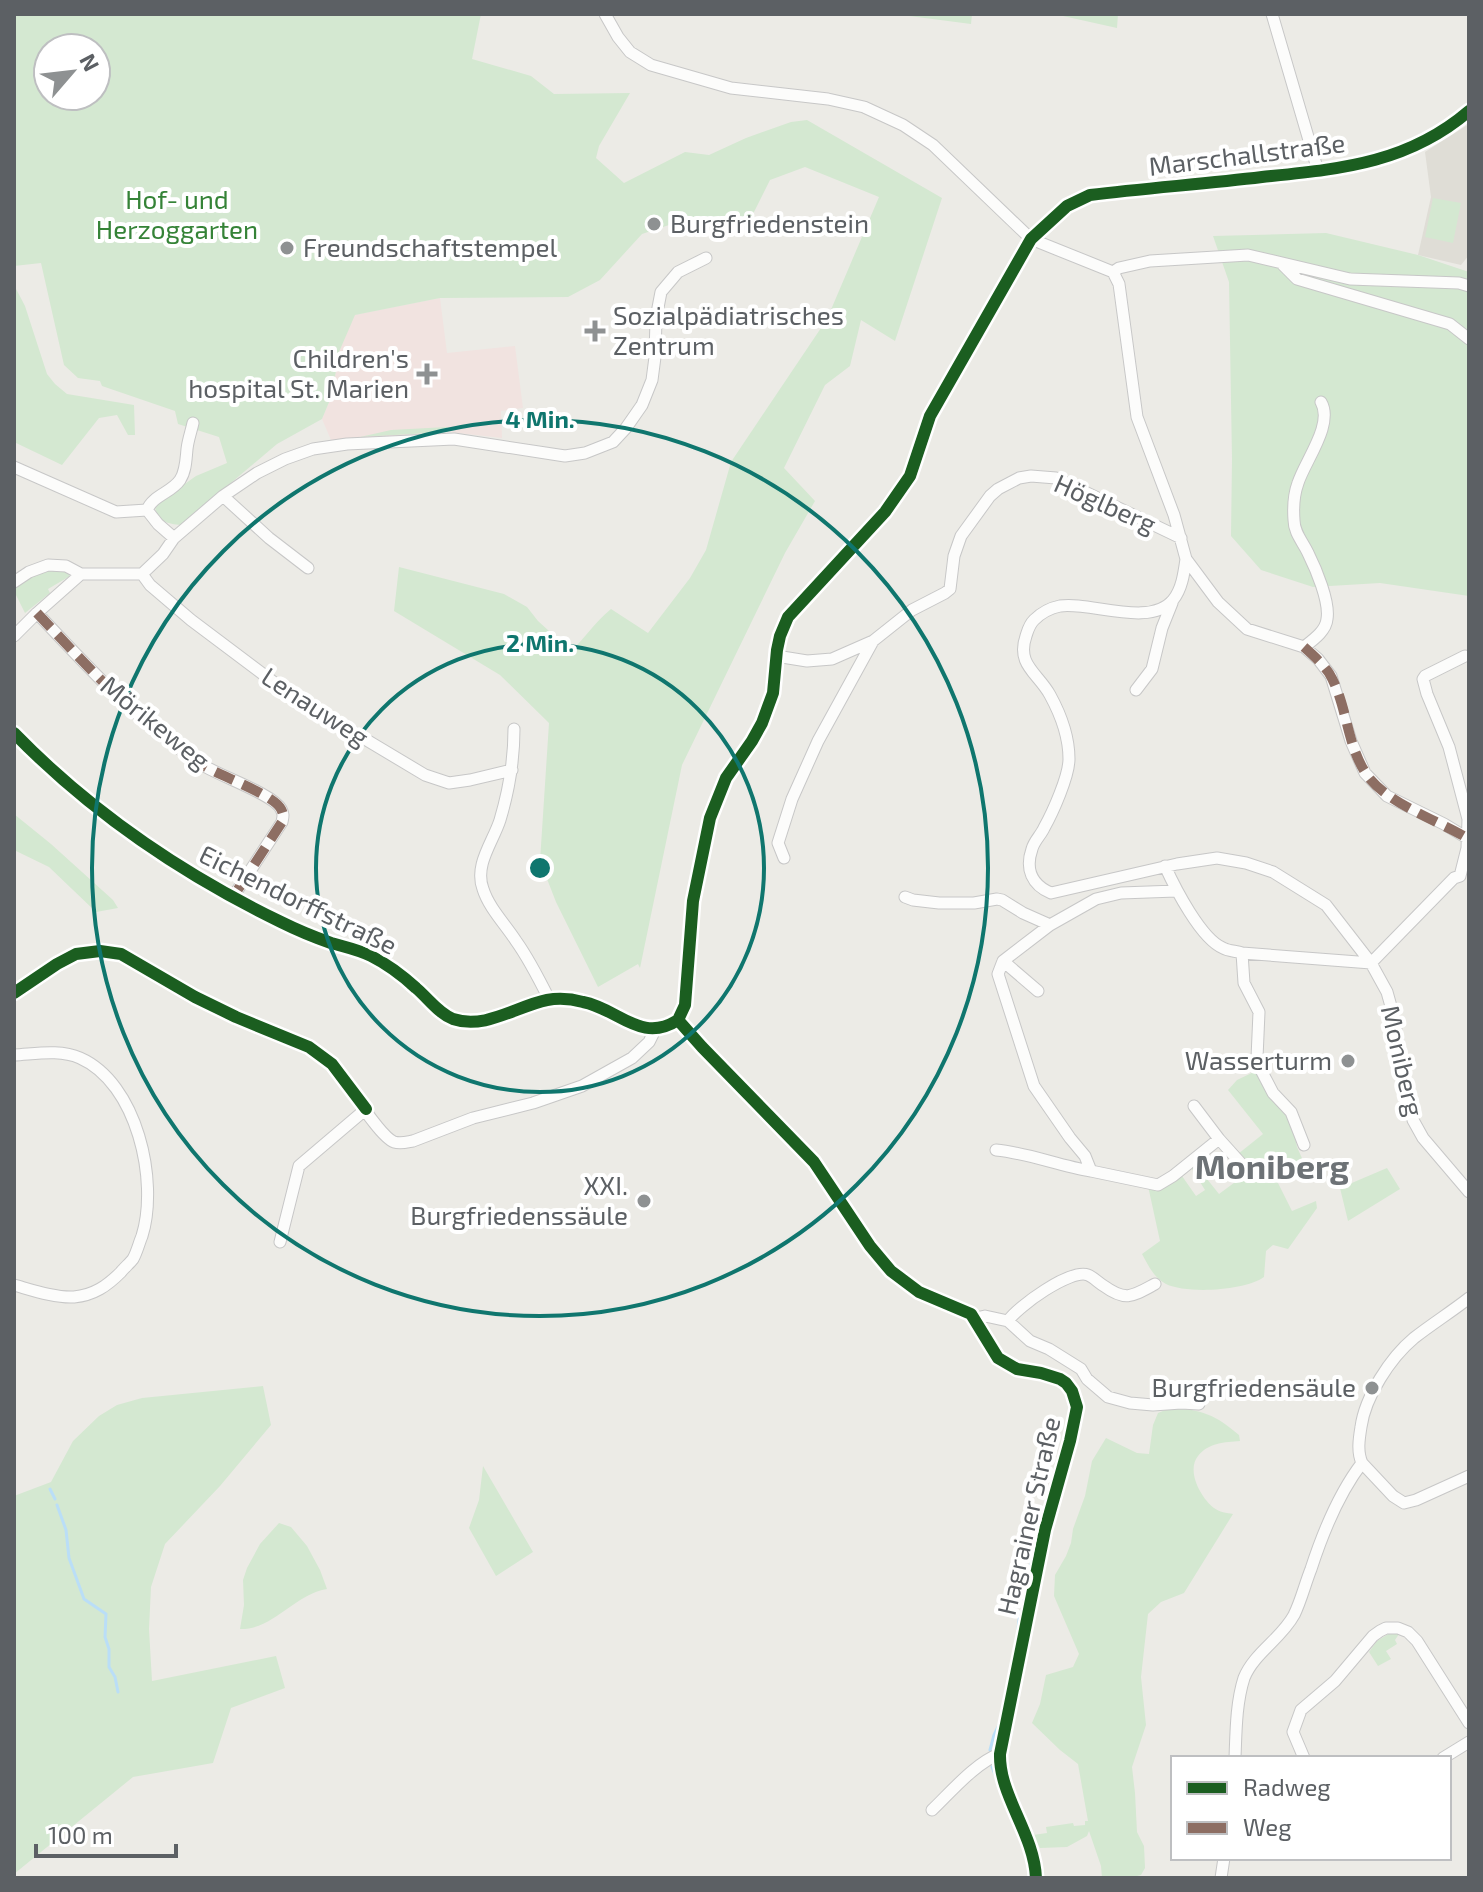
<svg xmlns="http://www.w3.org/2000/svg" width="1483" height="1892" font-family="'Exo 2',sans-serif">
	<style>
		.education { fill: #dfddd6 }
		.medical { fill: #f1e3e0 }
		.green { fill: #d4e8d1; fill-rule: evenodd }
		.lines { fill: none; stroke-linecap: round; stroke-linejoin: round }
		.stream { stroke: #badef7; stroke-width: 3 }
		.street-casing { stroke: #c7c7c7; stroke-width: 13 }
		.street { stroke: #fcfcfb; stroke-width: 11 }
		.quiet { stroke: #8d6e63; stroke-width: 10; stroke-dasharray: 20 10; stroke-linecap: butt }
		.cycleway-casing { stroke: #fff; stroke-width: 17 }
		.cycleway { stroke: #1b5e20; stroke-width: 12 }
		.ring { fill: none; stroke: #0f766e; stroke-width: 4 }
		.poi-dot { fill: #8e9192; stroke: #fff; stroke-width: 3 }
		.labels { text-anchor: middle; stroke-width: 8; stroke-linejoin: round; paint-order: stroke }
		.street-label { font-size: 26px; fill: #5c6064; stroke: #fff }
		.park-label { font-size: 26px; fill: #358337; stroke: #fff }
		.poi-label { font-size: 26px; fill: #5c6064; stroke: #fff; text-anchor: end }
		.district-label { font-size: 34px; font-weight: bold; fill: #6d7276; stroke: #fff }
		.centre { fill: #0f766e; stroke: #fff; stroke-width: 4 }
		.ring-label { font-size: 24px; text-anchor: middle; font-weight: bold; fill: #0f766e; stroke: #fff; stroke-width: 8; stroke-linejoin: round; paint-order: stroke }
	</style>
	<rect width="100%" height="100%" fill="#ecebe6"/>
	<path class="education" d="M1469 124V255L1461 265 1418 255 1431 197 1425 152Z"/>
	<path class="medical" d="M440 298 447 353 515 346 523 408 501 411 502 438 449 432 331 440 322 419 332 395 339 352 354 315Z"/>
	<path class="green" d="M14 14H481L472 59 531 76 554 94 630 93 599 146 596 158 624 183 685 152 709 155 746 138 791 122 807 120 942 198 895 341 861 320 850 366 825 385 784 468 815 501 785 553 682 765 640 968 638 964 598 987 556 902 540 861 549 723 500 675 394 611 399 567 504 594 527 607 538 621 571 651C586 637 594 623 611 609L648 633 690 578 706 550 731 462 827 319 879 197 805 167 770 180 745 230 709 217 672 224 642 234 600 280 568 297 440 298 355 315 339 352 332 395 322 419 277 444 181 525C167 524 156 521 155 505L196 476 227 463 219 437 178 424 175 411 102 386 100 381 78 378 64 365 41 263 14 266ZM48 48H96V96H48Z
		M894 14H972L971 24Z
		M1054 14H1118L1117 28Z
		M1433 198 1461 203 1453 243 1425 237Z
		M1326 233 1418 255 1469 272V596L1380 583 1313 587 1261 570 1231 536 1232 459 1229 282 1213 236Z
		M14 285 25 306 47 374 55 384 67 394 134 405 135 435H128L117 415 99 418 62 465 14 442Z
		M447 427 448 432H446L360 437 391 430Z
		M57 568 68 573 70 576 48 589 50 593 25 613 14 591V585L37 571Z
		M14 814 51 844 113 900 118 908 96 912 49 867 14 850Z
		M1258 1070 1293 1125 1297 1147 1305 1165 1277 1181 1292 1211 1316 1201 1317 1208 1288 1249 1273 1245 1266 1251 1264 1277C1245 1291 1186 1294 1166 1284 1154 1278 1148 1265 1142 1254L1160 1241 1148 1186 1163 1188 1182 1176 1196 1196 1205 1190 1192 1169 1195 1164 1219 1194 1250 1171 1238 1154 1263 1134 1228 1090 1237 1080Z
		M1387 1168 1400 1189 1348 1221 1340 1188Z
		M263 1386 271 1425 220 1486 165 1544 151 1587 149 1629 152 1681 276 1656 285 1688 231 1708 213 1763 133 1777 14 1874V1496L51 1482 73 1441 99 1416 117 1405 142 1398Z
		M1170 1408C1201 1409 1216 1415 1239 1435L1240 1441C1225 1442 1208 1443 1198 1456 1186 1471 1201 1498 1214 1508 1219 1512 1227 1513 1233 1514L1184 1593 1161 1602 1148 1614 1141 1677 1146 1725 1132 1767 1135 1793 1137 1832 1144 1846 1145 1868 1141 1875 1129 1878H1102L1101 1866 1089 1831 1087 1836 1067 1847 1040 1848 1033 1835 1047 1833 1046 1827 1073 1823 1074 1826 1085 1825V1821H1088L1078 1764 1060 1750 1032 1723 1040 1704 1046 1675 1073 1667 1079 1654 1054 1596 1055 1575 1066 1556 1071 1543 1073 1529 1085 1496 1092 1461 1106 1438 1137 1453 1149 1454 1153 1425 1158 1413Z
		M483 1466 533 1552 496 1576 469 1528 479 1500Z
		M279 1523 291 1527 307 1546 320 1570 327 1589C295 1594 273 1630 240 1629L244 1605 243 1580 247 1568 260 1544Z
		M1390 1633 1399 1634 1395 1640 1397 1644 1386 1651 1391 1659 1378 1666 1369 1652 1377 1641Z"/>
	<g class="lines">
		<path class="stream" d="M50 1489 55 1499
			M57 1505 66 1530 69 1558 84 1599 106 1614 105 1637 109 1649V1667L115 1677 118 1692
			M1022 1599 1039 1532
			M1018 1629 1020 1612
			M990 1750 994 1735 1003 1717
			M992 1767 1006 1801"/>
		<g class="street-casing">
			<path id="street" d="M605 14 618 37 630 52 651 65 731 88 828 99 864 107 903 125 933 145 1031 239 1113 272 1119 268 1150 261 1248 255 1350 279 1459 283 1469 286
				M1272 14 1318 171
				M1283 265 1297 279 1450 324 1469 339
				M1113 272 1119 284 1137 417 1174 515 1186 559 1218 602 1247 629 1304 647 1318 659 1331 676 1351 741 1365 773 1387 796 1444 824 1467 838
				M14 467 116 512 147 510
				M223 496 269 538 308 568
				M174 538 158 524 147 510C153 495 171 493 180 480 186 471 186 459 187 449 188 440 191 432 193 423
				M1186 559C1184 573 1182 589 1173 600 1150 628 1089 601 1060 606 1050 608 1041 613 1034 620 1029 625 1028 630 1026 636 1016 665 1038 673 1050 695 1061 715 1069 736 1069 759 1069 776 1053 812 1044 828 1041 835 1034 841 1032 849 1025 869 1032 885 1051 893L1177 864 1217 858 1246 863 1273 872 1326 905 1371 963 1387 992 1394 1017 1400 1057 1413 1120 1423 1138 1469 1192
				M142 574 150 585 191 620 288 693 425 775 449 783 470 780 512 770
				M14 582 29 572 48 565 66 566 81 574H142L163 554 174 538 223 496 257 473 285 459 313 449 347 444 454 439 565 456 585 453 613 442 626 428 642 405 652 380 655 357 656 318 661 292 678 272 706 258
				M37 613C89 668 142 727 206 767 223 777 274 795 281 809 284 815 283 816 282 822L233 897
				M14 636 37 613 81 574
				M1304 647C1313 640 1326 631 1327 619 1330 602 1316 569 1308 553 1303 542 1294 533 1294 520 1293 507 1294 494 1298 483 1305 461 1334 424 1321 402
				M776 656 807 661 832 659 873 641 912 610 945 593 950 589 954 556 961 536 990 496 998 489 1019 478 1031 476 1056 478 1181 538
				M1136 690 1152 669 1162 628 1172 603
				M514 729C514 760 509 790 500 820 493 842 474 865 483 889 489 908 505 924 516 941 529 959 539 979 549 999
				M14 733C91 812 182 874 281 922 297 930 314 937 331 943 345 947 359 950 371 956 387 964 403 976 416 988 428 998 438 1013 453 1019 485 1030 517 1006 547 1000 558 998 572 999 583 1002 619 1009 641 1044 678 1020
				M784 858 778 843 792 799 818 741 873 641
				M1165 866C1175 888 1201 939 1223 948 1228 951 1236 951 1242 953L1244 983 1259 1012 1257 1058 1261 1070 1273 1093 1291 1112 1304 1145
				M1460 876 1467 848 1468 819 1449 747 1427 694 1423 679 1425 676 1465 656
				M1176 891 1121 893 1096 899 1050 925 1003 961 998 974 1034 1086 1070 1138 1085 1156 1091 1171 1158 1185 1173 1176 1219 1139 1246 1169
				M905 897 913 900 939 903H974L997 899 1002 900 1023 913 1050 925
				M1242 953 1371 963 1454 878 1460 876
				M1003 961 1038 991
				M14 993 57 964 76 954 88 952H111L128 957 195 997 236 1017 309 1047C320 1054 330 1062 338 1072 350 1087 379 1136 394 1142 401 1144 407 1142 413 1141L473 1118 533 1103 582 1086 632 1058 649 1042 655 1030
				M678 1020 685 1005 693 901 710 818 726 778 752 741 762 723 773 693 777 650 780 636 788 617 885 512 910 476 930 416 1031 239 1067 206 1090 195C1147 188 1204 184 1262 177 1339 169 1407 164 1469 111
				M678 1020 702 1047 814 1162 870 1246 891 1271 919 1292 971 1314 998 1358 1017 1369 1041 1373 1060 1379 1066 1383 1072 1391 1077 1407 1070 1441 1045 1530 1000 1754C999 1796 1034 1833 1036 1878
				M14 1055C35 1054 60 1049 80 1058 137 1083 159 1181 142 1236 139 1243 137 1252 133 1259 130 1263 124 1268 121 1272 107 1286 94 1295 74 1297 55 1298 32 1290 14 1285
				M1194 1106 1219 1139
				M996 1150C1029 1153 1059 1166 1091 1171
				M280 1242 299 1166 366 1109
				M976 1318 985 1316 1008 1321 1030 1341 1049 1349 1081 1369 1087 1379 1108 1397 1130 1403 1153 1405 1181 1403 1199 1404
				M1008 1321C1017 1307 1071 1268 1088 1275 1093 1277 1099 1283 1104 1286 1126 1302 1133 1296 1155 1284
				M1362 1463C1357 1452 1359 1439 1361 1427 1365 1397 1390 1358 1414 1338 1432 1324 1451 1312 1469 1298
				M1362 1463 1393 1496 1404 1503 1416 1500 1469 1476
				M1235 1758C1236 1732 1236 1703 1244 1678 1254 1653 1281 1639 1294 1615 1301 1601 1305 1584 1311 1569 1323 1532 1339 1493 1362 1463
				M1304 1758 1293 1732 1301 1710 1335 1681 1373 1636 1380 1631 1386 1628H1398L1408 1632 1417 1641 1469 1723
				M1443 1758 1469 1742
				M932 1810C950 1793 976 1762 1000 1754
				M1221 1878 1224 1858"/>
		</g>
		<use href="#street" class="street"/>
		<path class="quiet" d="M37 613C89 668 142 727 206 767 223 777 274 795 281 809 284 815 283 816 282 822L233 897
			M1304 647C1313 655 1322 663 1329 673 1347 703 1346 742 1365 772 1383 802 1437 820 1467 838"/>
		<g class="cycleway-casing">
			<path id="cycleway" d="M14 733C91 812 182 874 281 922 297 930 314 937 331 943 345 947 359 950 371 956 387 964 403 976 416 988 428 998 438 1013 453 1019 485 1030 517 1006 547 1000 558 998 572 999 583 1002 619 1009 641 1044 678 1020
				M14 993 57 964 76 954 100 951 121 954 195 997 236 1017 309 1047 332 1064 366 1109
				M678 1020 685 1005 693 901 710 818 726 778 752 741 762 723 773 693 777 650 780 636 788 617 885 512 910 476 930 416 1031 239 1067 206 1090 195C1147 188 1204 184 1262 177 1339 169 1407 164 1469 111
				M678 1020 702 1047 814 1162 870 1246 891 1271 919 1292 971 1314 998 1358 1017 1369 1041 1373 1060 1379 1066 1383 1072 1391 1077 1407 1070 1441 1045 1530 1000 1754C999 1796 1034 1833 1036 1878"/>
		</g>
		<use href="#cycleway" class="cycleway"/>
	</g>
	<g class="ring">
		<circle cx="540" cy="868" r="224"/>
		<circle cx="540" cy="868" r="448"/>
	</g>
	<g class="poi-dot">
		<circle cx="654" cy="224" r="8"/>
		<circle cx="287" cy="248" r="8"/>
		<path d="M591 319h8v8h8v8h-8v8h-8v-8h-8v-8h8z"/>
		<path d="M423 362h8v8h8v8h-8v8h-8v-8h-8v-8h8z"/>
		<circle cx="1348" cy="1061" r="8"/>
		<circle cx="644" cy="1201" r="8"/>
		<circle cx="1372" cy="1388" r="8"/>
	</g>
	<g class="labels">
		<g class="street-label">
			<text transform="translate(1247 155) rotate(-7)" y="9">Marschallstraße</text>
			<text transform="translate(1105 504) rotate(24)" y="9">Höglberg</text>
			<text transform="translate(315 707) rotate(33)" y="9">Lenauweg</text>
			<text transform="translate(155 723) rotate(39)" y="9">Mörikeweg</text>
			<text transform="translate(298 900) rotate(26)" y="9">Eichendorffstraße</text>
			<text transform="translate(1402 1061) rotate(77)" y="9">Moniberg</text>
			<text transform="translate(1029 1516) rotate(-77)" y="9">Hagrainer Straße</text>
		</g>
		<g class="park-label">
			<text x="177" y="209">Hof- und<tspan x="177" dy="30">Herzoggarten</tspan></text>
		</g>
		<g class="poi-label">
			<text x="670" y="233" text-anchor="start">Burgfriedenstein</text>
			<text x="303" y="257" text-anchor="start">Freundschaftstempel</text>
			<text x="613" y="325" text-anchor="start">Sozialpädiatrisches<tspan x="613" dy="30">Zentrum</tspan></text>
			<text x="409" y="368">Children's<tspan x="409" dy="30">hospital St. Marien</tspan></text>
			<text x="1332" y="1070">Wasserturm</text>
			<text x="628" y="1195">XXI.<tspan x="628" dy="30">Burgfriedenssäule</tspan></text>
			<text x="1356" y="1397">Burgfriedensäule</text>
		</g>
		<g class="district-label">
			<text x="1272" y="1179">Moniberg</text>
		</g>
	</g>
	<circle cx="540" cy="868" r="12" class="centre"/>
	<g class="ring-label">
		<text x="540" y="428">4 Min.</text>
		<text x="540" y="652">2 Min.</text>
	</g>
	<rect width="1483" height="1892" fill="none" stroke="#5c6064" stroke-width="32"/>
	<rect x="1171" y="1756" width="280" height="104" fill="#ffffff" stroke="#bebfc1" stroke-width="2"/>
	<rect x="1187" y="1782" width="40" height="12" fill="#1b5e20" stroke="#bebfc1" stroke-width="2"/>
	<text x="1243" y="1796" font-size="24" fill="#5c6064">Radweg</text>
	<rect x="1187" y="1822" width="40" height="12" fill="#8d6e63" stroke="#bebfc1" stroke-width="2"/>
	<text x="1243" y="1836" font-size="24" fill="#5c6064">Weg</text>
	<g transform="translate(72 72) rotate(62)"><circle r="38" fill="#ffffff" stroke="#bebfc1" stroke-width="2"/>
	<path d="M0-6L14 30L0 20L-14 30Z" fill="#8e9192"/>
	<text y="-12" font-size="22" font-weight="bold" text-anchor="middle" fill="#5c6064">N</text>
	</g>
	<path d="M36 1844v12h140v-12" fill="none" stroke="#5c6064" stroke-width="4"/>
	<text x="48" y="1844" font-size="24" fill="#5c6064" stroke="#ffffff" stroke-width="6" paint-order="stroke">100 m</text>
</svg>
